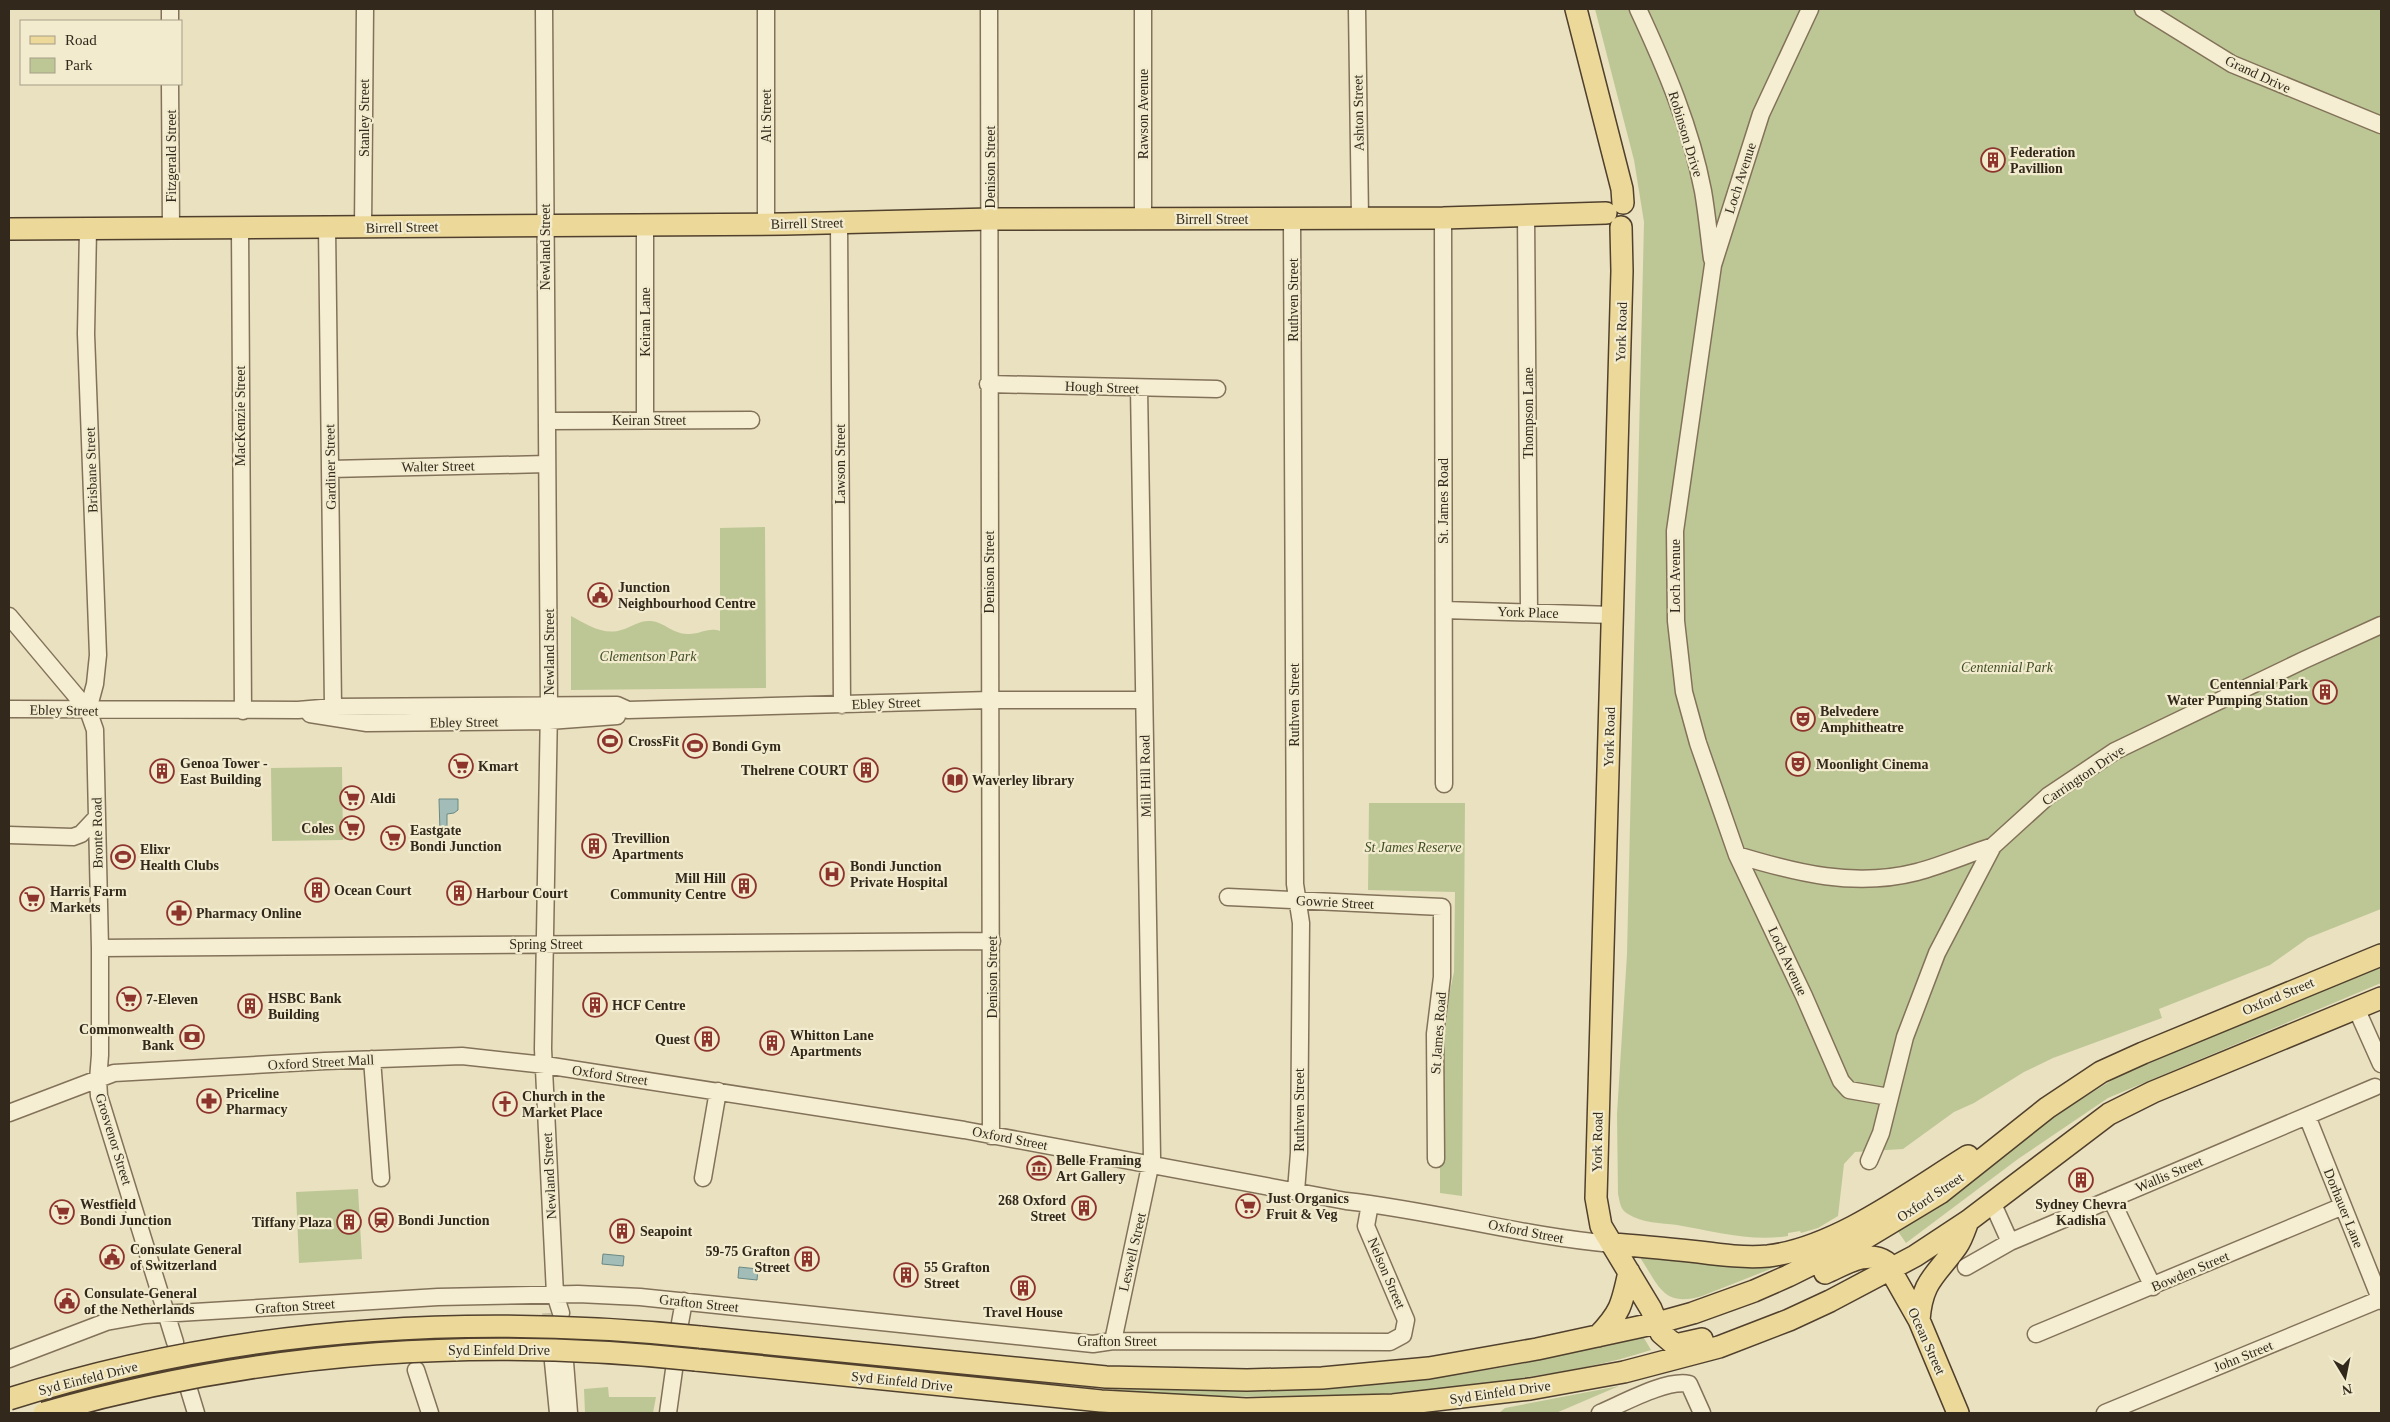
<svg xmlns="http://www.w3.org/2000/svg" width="2390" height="1422" font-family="'Times New Roman',serif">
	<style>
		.green { fill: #bdc795 }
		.water { fill: #a2bdb7; stroke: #6a8984 }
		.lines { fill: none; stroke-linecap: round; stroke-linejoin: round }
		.minor-tunnel { stroke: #c5bc9f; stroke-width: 16; stroke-dasharray: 16 8; stroke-linecap: butt }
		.minor-casing { stroke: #827259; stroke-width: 19 }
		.major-casing { stroke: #50402d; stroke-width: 24 }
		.minor { stroke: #f6eed2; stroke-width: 16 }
		.major { stroke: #ecd999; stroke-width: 21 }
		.major-bridge-casing { stroke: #50402d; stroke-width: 24; stroke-linecap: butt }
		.major-bridge { stroke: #ecd999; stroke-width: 21 }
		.labels { text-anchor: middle; stroke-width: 4.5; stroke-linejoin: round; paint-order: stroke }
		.street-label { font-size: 14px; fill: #32291c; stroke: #f2ebce }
		.poi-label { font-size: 14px; font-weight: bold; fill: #32291c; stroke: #f2ebce; text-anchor: start }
		.park-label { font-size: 14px; font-style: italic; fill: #404e24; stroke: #f2ebce }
	</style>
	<rect width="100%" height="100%" fill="#eae1c0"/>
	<path class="green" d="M1595 9H2381V909L2308 938 2270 965 2159 1009 2162 1018 2053 1058 2024 1072 1974 1103 1954 1112 1903 1149 1855 1152 1844 1164 1838 1216 1818 1228 1801 1233 1800 1231 1788 1233V1236C1751 1242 1713 1231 1677 1225 1661 1223 1642 1223 1628 1214 1620 1210 1620 1202 1618 1194L1617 1114 1627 954 1644 222 1634 160Z
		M765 527 766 688 571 690V616C586 624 604 636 621 630 632 627 639 620 651 621 664 622 673 634 687 634 700 635 707 627 720 631V528Z
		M342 767 343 840 272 841 271 768Z
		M1369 803H1465L1462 1196 1440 1193V1055L1442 1028 1454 972 1455 892 1368 890Z
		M2381 964V983L2108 1098 2018 1159 1906 1243 1897 1230 2043 1123 2138 1064Z
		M358 1189 362 1259 299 1263 296 1192Z
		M1641 1254 1801 1257 1702 1296C1664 1307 1660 1288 1641 1259Z
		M1640 1337 1644 1338 1651 1350C1609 1364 1565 1371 1522 1378 1386 1400 1251 1401 1114 1390V1387C1240 1395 1368 1391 1492 1369 1542 1361 1591 1348 1640 1337Z
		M1619 1386 1556 1413H1499L1505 1408Z
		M608 1387 609 1397H656L653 1413H585L584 1389Z"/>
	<path class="water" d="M439 799H458V810L454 813 447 814V832H440Z
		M603 1254 624 1256 623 1266 602 1264Z
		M739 1267 758 1269 757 1280 738 1278Z"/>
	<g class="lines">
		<path class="minor-tunnel" d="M550 1313 553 1362"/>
		<g class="minor-casing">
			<path id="minor" d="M170 9V21
				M544 9 549 707 543 1049 555 1294 561 1313
				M766 9V223
				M989 9 991 1136
				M1143 9V219
				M1357 9 1360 218
				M1638 9C1665 67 1691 128 1703 191 1707 214 1709 237 1712 259
				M1810 9 1761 114 1713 265 1675 531 1676 621 1684 692 1698 743 1737 855 1804 996 1841 1081 1849 1090 1889 1097
				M2143 9 2232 64 2381 125
				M170 84 171 228
				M1526 214 1529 611
				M1292 218 1295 884 1301 923 1299 1153 1296 1191
				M1443 218 1444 784
				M839 223 842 705
				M240 227 243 711
				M327 227 333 707
				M363 227 365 9
				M988 384 1217 389
				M645 419V225
				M547 421 751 420
				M330 469 547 464
				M1444 610 1613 615
				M9 616 88 710 95 730 100 948V1055L98 1080 99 1096 175 1342
				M9 709 298 710 333 707 617 705 628 710 990 700H1144
				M88 710 95 684 98 655 86 334 88 229
				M310 714 367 723 549 721 617 716
				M9 835 73 837 81 834 97 817
				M1737 855C1796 873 1855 888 1917 872 1943 865 1968 854 1993 846
				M1228 897 1442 907V977L1435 1034 1436 1159
				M100 948 992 941
				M2356 1008 2381 1064
				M372 1059 381 1178
				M9 1113 114 1073 325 1061 462 1056 545 1065 964 1130 1346 1201C1436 1211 1522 1236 1612 1244
				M2307 1116 2381 1301
				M1869 1161 1881 1133 1905 1037 1937 953 1993 846 2048 796 2115 751 2304 660 2381 625
				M703 1178 718 1091
				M2111 1199 2153 1287
				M1992 1202 2010 1242
				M1966 1267 2010 1242 2375 1087
				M680 1323 684 1301
				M2036 1334 2343 1206
				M1113 1341 1152 1157 1139 388
				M9 1359 106 1322 145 1315 438 1297 578 1294 640 1297 1093 1344 1113 1341 1390 1342 1403 1335 1406 1320 1366 1226 1370 1204
				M553 1362 558 1413
				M565 1362 569 1413
				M416 1370 430 1413
				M189 1390 196 1413
				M668 1413 674 1370
				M1600 1413C1622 1404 1666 1379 1689 1384L1702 1413
				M2105 1413 2381 1299"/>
		</g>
		<g class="major-casing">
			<path id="major" d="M1576 9 1622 189 1623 203
				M1621 227 1622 271 1596 1198 1601 1226 1651 1309 1661 1333 1675 1345 1702 1339
				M9 229 785 224 990 219 1443 218 1606 213
				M1612 1244C1641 1246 1670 1249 1699 1252 1722 1255 1745 1258 1768 1256 1836 1248 1910 1192 1968 1156
				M1825 1273C1844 1265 1867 1249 1886 1262L1919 1320 1958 1413
				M1919 1320C1922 1280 1936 1276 1957 1246 1962 1239 1965 1229 1968 1221
				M1598 1336C1621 1312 1622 1304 1629 1272
				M700 1337 1106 1377 1247 1380 1322 1378 1429 1368 1537 1349 1657 1323 1693 1313 1754 1291 1788 1276 1867 1237 1940 1193 2047 1108 2101 1072 2143 1053 2381 955
				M696 1360 1101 1401 1246 1409 1393 1405 1530 1389 1624 1372 1719 1347 1789 1320 1830 1301 1915 1256 1968 1221 2109 1114 2153 1092 2381 998"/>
		</g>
		<use href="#minor" class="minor"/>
		<use href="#major" class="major"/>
		<g class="major-bridge-casing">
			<path id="major-bridge" d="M9 1399C232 1328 468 1313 700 1337
				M44 1413C256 1352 477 1336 696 1360"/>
		</g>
		<use href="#major-bridge" class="major-bridge"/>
	</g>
	<defs>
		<g id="building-ring" transform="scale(1.25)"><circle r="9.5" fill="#f2ebce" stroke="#8d342d" stroke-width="1.5"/><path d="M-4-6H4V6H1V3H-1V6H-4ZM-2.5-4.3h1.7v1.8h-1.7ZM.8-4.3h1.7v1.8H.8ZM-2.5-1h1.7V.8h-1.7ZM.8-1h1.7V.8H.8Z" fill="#8d342d"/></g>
		<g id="civic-ring" transform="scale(1.25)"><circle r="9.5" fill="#f2ebce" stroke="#8d342d" stroke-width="1.5"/><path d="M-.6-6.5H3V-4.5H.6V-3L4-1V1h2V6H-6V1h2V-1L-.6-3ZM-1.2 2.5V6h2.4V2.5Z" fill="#8d342d"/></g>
		<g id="theatre-ring" transform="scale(1.25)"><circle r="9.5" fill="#f2ebce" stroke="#8d342d" stroke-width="1.5"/><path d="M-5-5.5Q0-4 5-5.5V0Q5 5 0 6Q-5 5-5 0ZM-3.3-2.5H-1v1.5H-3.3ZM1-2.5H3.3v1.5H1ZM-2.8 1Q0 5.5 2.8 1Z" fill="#8d342d"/></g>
		<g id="stadium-ring" transform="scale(1.25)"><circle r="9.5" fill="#f2ebce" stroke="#8d342d" stroke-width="1.5"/><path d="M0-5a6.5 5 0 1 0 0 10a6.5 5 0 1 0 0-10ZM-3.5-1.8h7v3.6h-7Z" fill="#8d342d"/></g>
		<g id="supermarket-ring" transform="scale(1.25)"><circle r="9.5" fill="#f2ebce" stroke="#8d342d" stroke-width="1.5"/><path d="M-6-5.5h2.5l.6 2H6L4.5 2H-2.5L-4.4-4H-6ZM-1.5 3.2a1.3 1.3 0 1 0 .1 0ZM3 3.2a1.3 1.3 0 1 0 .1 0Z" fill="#8d342d"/></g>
		<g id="library-ring" transform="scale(1.25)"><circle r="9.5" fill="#f2ebce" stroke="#8d342d" stroke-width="1.5"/><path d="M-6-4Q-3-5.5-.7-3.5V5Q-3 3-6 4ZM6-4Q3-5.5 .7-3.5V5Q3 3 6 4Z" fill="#8d342d"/></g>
		<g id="hospital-ring" transform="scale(1.25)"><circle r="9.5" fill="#f2ebce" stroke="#8d342d" stroke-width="1.5"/><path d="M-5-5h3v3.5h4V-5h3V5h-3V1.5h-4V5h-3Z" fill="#8d342d"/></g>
		<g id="pharmacy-ring" transform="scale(1.25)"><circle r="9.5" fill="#f2ebce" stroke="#8d342d" stroke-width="1.5"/><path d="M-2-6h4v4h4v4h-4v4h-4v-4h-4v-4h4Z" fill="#8d342d"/></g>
		<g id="bank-ring" transform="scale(1.25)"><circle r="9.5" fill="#f2ebce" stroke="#8d342d" stroke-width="1.5"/><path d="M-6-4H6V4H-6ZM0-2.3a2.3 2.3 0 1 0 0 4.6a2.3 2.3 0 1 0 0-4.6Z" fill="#8d342d"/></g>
		<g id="church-ring" transform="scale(1.25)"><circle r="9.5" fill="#f2ebce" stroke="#8d342d" stroke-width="1.5"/><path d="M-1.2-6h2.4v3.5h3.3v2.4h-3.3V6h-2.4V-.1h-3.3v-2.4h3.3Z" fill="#8d342d"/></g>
		<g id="museum-ring" transform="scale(1.25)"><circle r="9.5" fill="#f2ebce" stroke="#8d342d" stroke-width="1.5"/><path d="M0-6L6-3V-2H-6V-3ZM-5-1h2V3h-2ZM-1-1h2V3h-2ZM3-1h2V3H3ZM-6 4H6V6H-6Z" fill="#8d342d"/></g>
		<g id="station-ring" transform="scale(1.25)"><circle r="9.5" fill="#f2ebce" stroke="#8d342d" stroke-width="1.5"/><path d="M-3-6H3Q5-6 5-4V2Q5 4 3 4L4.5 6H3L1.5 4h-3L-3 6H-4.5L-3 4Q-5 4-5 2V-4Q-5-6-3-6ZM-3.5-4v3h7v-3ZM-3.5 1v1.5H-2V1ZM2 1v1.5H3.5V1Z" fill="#8d342d"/></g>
	</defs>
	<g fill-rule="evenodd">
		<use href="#building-ring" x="1993" y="160"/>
		<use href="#civic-ring" x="600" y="595"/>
		<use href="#building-ring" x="2325" y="692"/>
		<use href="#theatre-ring" x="1803" y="719"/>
		<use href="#stadium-ring" x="610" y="741"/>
		<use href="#stadium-ring" x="695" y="746"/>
		<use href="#theatre-ring" x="1798" y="764"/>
		<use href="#supermarket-ring" x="461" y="766"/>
		<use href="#building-ring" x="866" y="770"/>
		<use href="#building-ring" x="162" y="771"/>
		<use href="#library-ring" x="955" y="780"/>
		<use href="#supermarket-ring" x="352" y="798"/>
		<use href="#supermarket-ring" x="352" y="828"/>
		<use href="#supermarket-ring" x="393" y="838"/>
		<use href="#building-ring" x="594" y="846"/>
		<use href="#stadium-ring" x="123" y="857"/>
		<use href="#hospital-ring" x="832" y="874"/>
		<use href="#building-ring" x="744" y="886"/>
		<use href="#building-ring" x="317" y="890"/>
		<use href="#building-ring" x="459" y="893"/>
		<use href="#supermarket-ring" x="32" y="899"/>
		<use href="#pharmacy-ring" x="179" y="913"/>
		<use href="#supermarket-ring" x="129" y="999"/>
		<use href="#building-ring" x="595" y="1005"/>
		<use href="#building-ring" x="250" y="1006"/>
		<use href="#bank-ring" x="192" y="1037"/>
		<use href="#building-ring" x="707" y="1039"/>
		<use href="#building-ring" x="772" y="1043"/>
		<use href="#pharmacy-ring" x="209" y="1101"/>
		<use href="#church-ring" x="505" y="1104"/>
		<use href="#museum-ring" x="1039" y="1168"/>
		<use href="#building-ring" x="2081" y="1180"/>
		<use href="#supermarket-ring" x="1248" y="1206"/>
		<use href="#building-ring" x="1084" y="1208"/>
		<use href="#supermarket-ring" x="62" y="1212"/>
		<use href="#station-ring" x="381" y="1220"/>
		<use href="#building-ring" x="349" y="1222"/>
		<use href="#building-ring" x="622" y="1231"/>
		<use href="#civic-ring" x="112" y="1257"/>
		<use href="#building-ring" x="807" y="1259"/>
		<use href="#building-ring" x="906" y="1275"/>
		<use href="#building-ring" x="1023" y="1288"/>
		<use href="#civic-ring" x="67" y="1301"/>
	</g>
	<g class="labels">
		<g class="street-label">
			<text transform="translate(2258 74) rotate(25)" y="5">Grand Drive</text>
			<text transform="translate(1358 113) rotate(-91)" y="5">Ashton Street</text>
			<text transform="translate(1143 114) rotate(-90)" y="5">Rawson Avenue</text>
			<text transform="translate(766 116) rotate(-90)" y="5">Alt Street</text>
			<text transform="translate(364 118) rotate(-90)" y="5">Stanley Street</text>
			<text transform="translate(1686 134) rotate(73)" y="5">Robinson Drive</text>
			<text transform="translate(171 156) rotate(-90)" y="5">Fitzgerald Street</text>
			<text transform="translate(990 167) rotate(-90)" y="5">Denison Street</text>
			<text transform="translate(1740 178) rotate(-72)" y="5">Loch Avenue</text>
			<text x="1212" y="224">Birrell Street</text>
			<text transform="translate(807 223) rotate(-1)" y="5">Birrell Street</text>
			<text transform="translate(402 227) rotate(-1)" y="5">Birrell Street</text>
			<text transform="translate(545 247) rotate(-90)" y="5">Newland Street</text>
			<text transform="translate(1293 300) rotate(-90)" y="5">Ruthven Street</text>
			<text transform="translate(645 322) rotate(-90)" y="5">Keiran Lane</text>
			<text transform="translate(1621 332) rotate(-88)" y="5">York Road</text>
			<text transform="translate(1102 387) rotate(2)" y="5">Hough Street</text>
			<text transform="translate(1528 413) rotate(-90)" y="5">Thompson Lane</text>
			<text transform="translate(240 416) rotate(-90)" y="5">MacKenzie Street</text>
			<text x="649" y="425">Keiran Street</text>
			<text transform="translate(840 464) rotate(-90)" y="5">Lawson Street</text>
			<text transform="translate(438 466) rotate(-1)" y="5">Walter Street</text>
			<text transform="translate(330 467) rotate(-91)" y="5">Gardiner Street</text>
			<text transform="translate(91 470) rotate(-92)" y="5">Brisbane Street</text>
			<text transform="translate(1443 501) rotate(-90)" y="5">St. James Road</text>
			<text transform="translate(989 572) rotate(-90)" y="5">Denison Street</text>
			<text transform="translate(1675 576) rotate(-90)" y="5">Loch Avenue</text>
			<text transform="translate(1528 612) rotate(2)" y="5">York Place</text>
			<text transform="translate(549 652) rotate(-90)" y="5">Newland Street</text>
			<text transform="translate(886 703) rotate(-2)" y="5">Ebley Street</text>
			<text transform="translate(1294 705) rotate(-90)" y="5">Ruthven Street</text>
			<text transform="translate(64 710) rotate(1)" y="5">Ebley Street</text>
			<text transform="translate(464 722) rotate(-1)" y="5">Ebley Street</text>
			<text transform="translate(1609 737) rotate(-88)" y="5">York Road</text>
			<text transform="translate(2083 775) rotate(-34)" y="5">Carrington Drive</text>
			<text transform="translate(1145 776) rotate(-91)" y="5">Mill Hill Road</text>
			<text transform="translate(97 833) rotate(-91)" y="5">Bronte Road</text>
			<text transform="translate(1335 902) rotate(3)" y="5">Gowrie Street</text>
			<text x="546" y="949">Spring Street</text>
			<text transform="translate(1788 961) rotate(65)" y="5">Loch Avenue</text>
			<text transform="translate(992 977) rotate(-90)" y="5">Denison Street</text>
			<text transform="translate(2278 996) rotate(-23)" y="5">Oxford Street</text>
			<text transform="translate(1438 1033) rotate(-86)" y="5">St James Road</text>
			<text transform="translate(321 1062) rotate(-3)" y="5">Oxford Street Mall</text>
			<text transform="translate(610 1075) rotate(8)" y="5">Oxford Street</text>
			<text transform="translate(1299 1110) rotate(-90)" y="5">Ruthven Street</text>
			<text transform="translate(1010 1138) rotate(11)" y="5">Oxford Street</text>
			<text transform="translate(114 1139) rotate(73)" y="5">Grosvenor Street</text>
			<text transform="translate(1597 1142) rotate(-89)" y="5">York Road</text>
			<text transform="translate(2169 1174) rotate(-23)" y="5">Wallis Street</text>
			<text transform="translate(549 1176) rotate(-93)" y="5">Newland Street</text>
			<text transform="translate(1930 1197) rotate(-34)" y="5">Oxford Street</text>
			<text transform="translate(2344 1208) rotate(68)" y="5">Dorhauer Lane</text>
			<text transform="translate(1526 1231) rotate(11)" y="5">Oxford Street</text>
			<text transform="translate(1132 1252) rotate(-77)" y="5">Leswell Street</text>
			<text transform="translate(2190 1271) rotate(-23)" y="5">Bowden Street</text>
			<text transform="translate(1387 1273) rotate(67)" y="5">Nelson Street</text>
			<text transform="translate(699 1303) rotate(6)" y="5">Grafton Street</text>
			<text transform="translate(295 1306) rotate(-4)" y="5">Grafton Street</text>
			<text x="1117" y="1346">Grafton Street</text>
			<text transform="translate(1927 1341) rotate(66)" y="5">Ocean Street</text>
			<text x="499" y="1355">Syd Einfeld Drive</text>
			<text transform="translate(2243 1356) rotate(-22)" y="5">John Street</text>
			<text transform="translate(88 1378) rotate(-14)" y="5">Syd Einfeld Drive</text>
			<text transform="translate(902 1381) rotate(6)" y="5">Syd Einfeld Drive</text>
			<text transform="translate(1500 1392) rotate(-8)" y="5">Syd Einfeld Drive</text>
		</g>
		<g class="poi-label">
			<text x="2010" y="157">Federation<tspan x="2010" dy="16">Pavillion</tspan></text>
			<text x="618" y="592">Junction<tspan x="618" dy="16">Neighbourhood Centre</tspan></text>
			<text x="2308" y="689" text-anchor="end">Centennial Park<tspan x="2308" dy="16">Water Pumping Station</tspan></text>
			<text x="1820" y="716">Belvedere<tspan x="1820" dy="16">Amphitheatre</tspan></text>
			<text x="628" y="746">CrossFit</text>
			<text x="712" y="751">Bondi Gym</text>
			<text x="180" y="768">Genoa Tower -<tspan x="180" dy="16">East Building</tspan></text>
			<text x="1816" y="769">Moonlight Cinema</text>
			<text x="478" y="771">Kmart</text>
			<text x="848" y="775" text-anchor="end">Thelrene COURT</text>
			<text x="972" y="785">Waverley library</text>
			<text x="370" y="803">Aldi</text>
			<text x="334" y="833" text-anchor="end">Coles</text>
			<text x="410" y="835">Eastgate<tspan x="410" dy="16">Bondi Junction</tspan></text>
			<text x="612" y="843">Trevillion<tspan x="612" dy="16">Apartments</tspan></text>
			<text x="140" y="854">Elixr<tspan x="140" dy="16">Health Clubs</tspan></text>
			<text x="850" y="871">Bondi Junction<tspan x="850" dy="16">Private Hospital</tspan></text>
			<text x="726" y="883" text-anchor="end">Mill Hill<tspan x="726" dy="16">Community Centre</tspan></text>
			<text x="334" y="895">Ocean Court</text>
			<text x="50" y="896">Harris Farm<tspan x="50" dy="16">Markets</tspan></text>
			<text x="476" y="898">Harbour Court</text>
			<text x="196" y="918">Pharmacy Online</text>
			<text x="268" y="1003">HSBC Bank<tspan x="268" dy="16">Building</tspan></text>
			<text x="146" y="1004">7-Eleven</text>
			<text x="612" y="1010">HCF Centre</text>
			<text x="174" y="1034" text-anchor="end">Commonwealth<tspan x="174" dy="16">Bank</tspan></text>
			<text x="790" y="1040">Whitton Lane<tspan x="790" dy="16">Apartments</tspan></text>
			<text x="690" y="1044" text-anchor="end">Quest</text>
			<text x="226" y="1098">Priceline<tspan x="226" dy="16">Pharmacy</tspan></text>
			<text x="522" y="1101">Church in the<tspan x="522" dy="16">Market Place</tspan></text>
			<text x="1056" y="1165">Belle Framing<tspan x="1056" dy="16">Art Gallery</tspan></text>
			<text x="1266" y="1203">Just Organics<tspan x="1266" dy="16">Fruit &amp; Veg</tspan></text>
			<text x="1066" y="1205" text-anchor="end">268 Oxford<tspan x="1066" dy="16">Street</tspan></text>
			<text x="80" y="1209">Westfield<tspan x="80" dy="16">Bondi Junction</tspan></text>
			<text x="2081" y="1209" text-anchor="middle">Sydney Chevra<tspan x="2081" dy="16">Kadisha</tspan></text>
			<text x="398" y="1225">Bondi Junction</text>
			<text x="332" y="1227" text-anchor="end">Tiffany Plaza</text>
			<text x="640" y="1236">Seapoint</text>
			<text x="130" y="1254">Consulate General<tspan x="130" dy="16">of Switzerland</tspan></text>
			<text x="790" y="1256" text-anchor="end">59-75 Grafton<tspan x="790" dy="16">Street</tspan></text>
			<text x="924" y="1272">55 Grafton<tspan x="924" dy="16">Street</tspan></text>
			<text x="84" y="1298">Consulate-General<tspan x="84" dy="16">of the Netherlands</tspan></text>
			<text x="1023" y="1317" text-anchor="middle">Travel House</text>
		</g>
		<g class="park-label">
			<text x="648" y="661">Clementson Park</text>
			<text x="2007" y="672">Centennial Park</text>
			<text x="1413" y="852">St James Reserve</text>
		</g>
	</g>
	<rect width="2390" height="1422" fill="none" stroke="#32291c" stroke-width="20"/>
	<rect x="20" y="20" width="162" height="65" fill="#f2ebce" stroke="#a59d87"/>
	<rect x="30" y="36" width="25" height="8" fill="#ecd999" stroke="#a59d87"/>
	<text x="65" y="45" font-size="15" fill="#32291c">Road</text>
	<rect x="30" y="58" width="25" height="15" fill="#bdc795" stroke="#a59d87"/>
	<text x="65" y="70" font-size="15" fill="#32291c">Park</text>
	<g transform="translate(2345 1377) rotate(170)" stroke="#f2ebce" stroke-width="4" paint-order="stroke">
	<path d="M0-4L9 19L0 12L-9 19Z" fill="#32291c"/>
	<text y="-8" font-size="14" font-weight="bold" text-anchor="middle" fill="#32291c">N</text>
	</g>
</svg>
